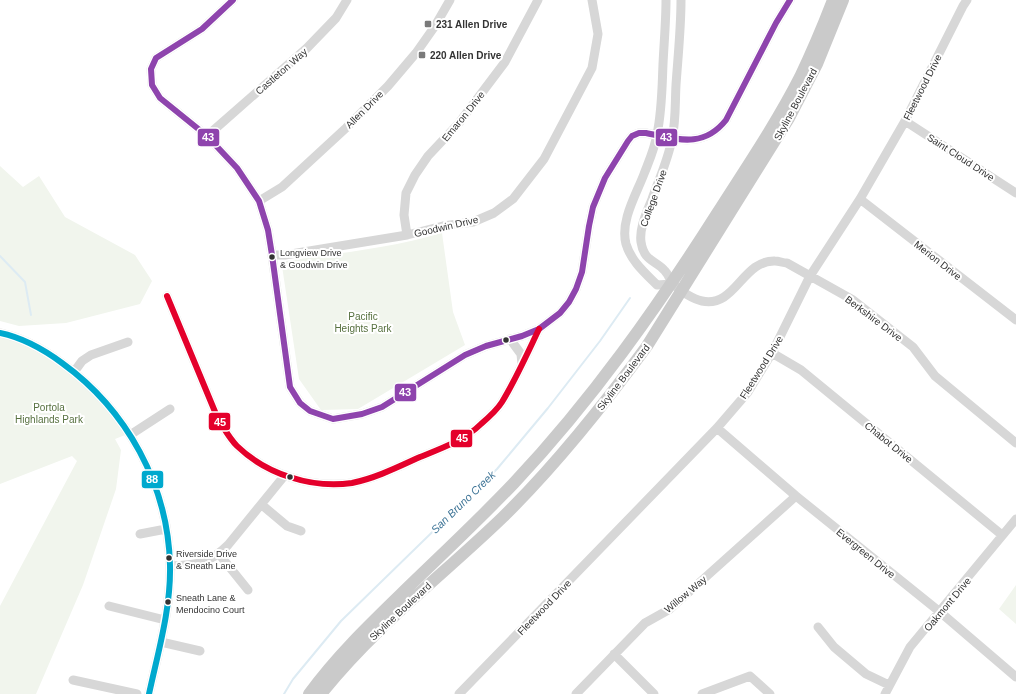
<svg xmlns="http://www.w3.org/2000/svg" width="1016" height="694" font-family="Arial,sans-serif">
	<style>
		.green { fill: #f1f5ed }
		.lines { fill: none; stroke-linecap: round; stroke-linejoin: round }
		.stream { stroke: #ddebf3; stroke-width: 2 }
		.minor { stroke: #d7d7d7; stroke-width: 9 }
		.major { stroke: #cacaca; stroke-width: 12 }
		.bus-1-casing { stroke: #fff; stroke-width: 9 }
		.bus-2-casing { stroke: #fff; stroke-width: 9 }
		.bus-3-casing { stroke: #fff; stroke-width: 9 }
		.bus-1 { stroke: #8e44ad; stroke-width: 6 }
		.bus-2 { stroke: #e4002b; stroke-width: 6 }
		.bus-3 { stroke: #00a9ce; stroke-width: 6 }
		.poi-dot { fill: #7a7a7a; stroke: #fff; stroke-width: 1.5 }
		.bus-dot { fill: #333; stroke: #fff; stroke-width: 1.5 }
		.labels { text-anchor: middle; stroke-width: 4; stroke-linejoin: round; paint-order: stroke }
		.bus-label { font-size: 9px; fill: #333; stroke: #fff; text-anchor: start }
		.poi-label { font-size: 10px; font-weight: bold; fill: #333; stroke: #fff; text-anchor: start }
		.street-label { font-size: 10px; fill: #333; stroke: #fff }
		.park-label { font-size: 10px; fill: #56703f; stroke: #fff }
		.water-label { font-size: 11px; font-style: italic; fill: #3f7597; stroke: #fff }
		.line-badge { stroke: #fff; stroke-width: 1.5 }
		.badge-label { font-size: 11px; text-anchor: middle; font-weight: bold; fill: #fff }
	</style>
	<rect width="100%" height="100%" fill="#fff"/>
	<path class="green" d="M0 166 23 187 39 176 65 217 135 255 152 281 140 304 66 323 19 326 0 321Z
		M442 233 453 312 465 345 358 409 321 410 299 379 282 266 286 261C339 253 391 248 442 233Z
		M0 330 59 360 130 433 115 439 121 450 116 489 83 585 36 694H0V606L77 461 72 456 0 484Z
		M1016 585V624L999 609Z"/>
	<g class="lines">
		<path class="stream" d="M0 256 25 282 31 315
			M284 694 293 679 341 621 497 469 548 408 600 341 630 298"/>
		<path class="minor" d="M233 0 202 29 156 58 151 69 152 85 160 98 207 136 237 168 259 201 268 230 272 255 290 387 300 403 310 411 333 419 362 414 382 407 465 355 486 346 522 336 539 329 560 313 569 302 576 289 582 272 589 226 593 207 605 178 628 141 632 136 639 133H646C677 139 703 149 726 120L776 23 790 0
			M666 0C666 21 664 43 663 64 662 87 662 111 657 134 655 148 649 161 644 174 636 195 620 221 626 244 631 261 645 273 657 285L672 284
			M681 0C681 28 678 56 676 85 675 102 676 121 672 139 668 160 659 179 652 199 647 212 639 228 641 242 644 262 656 260 665 271 669 275 670 281 673 284 680 291 693 299 702 301 736 308 742 260 775 261 779 261 783 263 787 263L853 300 913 347 935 376 1016 443
			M905 121 1016 193
			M207 136 307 48 336 18 347 0
			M860 199 1016 320
			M259 201 282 187 346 128 388 86 416 53 435 26 450 0
			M407 235 404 215 406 193 415 175 428 156 459 123 505 62 538 0
			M272 255H285L407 235 443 226 473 222 494 213 513 199 544 159 592 68 598 34 592 0
			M167 296 218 419C224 428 229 438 237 446 266 474 312 489 352 483 376 478 398 467 420 457 440 449 465 440 481 424 488 418 497 410 502 402 515 381 528 352 539 329
			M0 333C24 338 43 349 62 363 127 410 168 485 170 565 171 609 158 652 149 694
			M510 339 521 354 522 364
			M772 353 801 370 1002 535
			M74 372 82 361 91 355 128 342
			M717 428 796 496 940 612 1016 677
			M130 435 170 409
			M262 505 287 526 301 531
			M140 534 166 529
			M219 554 248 590
			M170 566C196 565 209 564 228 545L285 475
			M109 606 165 620
			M818 627 834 647 866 674 889 685
			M161 642 200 651
			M614 654 654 694
			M73 680 137 694
			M459 694 717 428 748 392 772 353 810 276 860 199 905 121 963 6 967 0
			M576 694 645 623 670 609 796 496
			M702 694 750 676 770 694
			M885 694 910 647 1016 519"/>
		<path class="major" d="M309 694C336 657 368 626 401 594 439 557 478 521 514 483 592 400 657 308 718 212 746 168 776 124 800 77 812 52 823 26 833 0
			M321 694C374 627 442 576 503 517 556 465 603 406 647 346L789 118 817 64 843 0"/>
		<g class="bus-1-casing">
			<path id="bus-1" d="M233 0 202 29 156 58 151 69 152 85 160 98 207 136 237 168 259 201 268 230 272 255 290 387 300 403 310 411 333 419 362 414 382 407 465 355 486 346 522 336 539 329 560 313 569 302 576 289 582 272 589 226 593 207 605 178 628 141 632 136 639 133H646C677 139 703 149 726 120L776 23 790 0"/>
		</g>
		<g class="bus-2-casing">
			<path id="bus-2" d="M167 296 218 419C224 428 229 438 237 446 266 474 312 489 352 483 376 478 398 467 420 457 440 449 465 440 481 424 488 418 497 410 502 402 515 381 528 352 539 329"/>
		</g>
		<g class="bus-3-casing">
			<path id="bus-3" d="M0 333C24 338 43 349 62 363 127 410 168 485 170 565 171 609 158 652 149 694"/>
		</g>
		<use href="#bus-1" class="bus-1"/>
		<use href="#bus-2" class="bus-2"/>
		<use href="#bus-3" class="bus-3"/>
	</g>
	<g class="poi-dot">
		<rect x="424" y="20" width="8" height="8" rx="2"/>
		<rect x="418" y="51" width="8" height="8" rx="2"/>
	</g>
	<g class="bus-dot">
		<circle cx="272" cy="257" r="3.5"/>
		<circle cx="506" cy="340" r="3.5"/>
		<circle cx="290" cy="477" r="3.5"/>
		<circle cx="169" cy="558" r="3.5"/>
		<circle cx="168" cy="602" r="3.5"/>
	</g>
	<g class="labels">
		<g class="bus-label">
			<text x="280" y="256">Longview Drive<tspan x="280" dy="12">&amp; Goodwin Drive</tspan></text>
			<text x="176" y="557">Riverside Drive<tspan x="176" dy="12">&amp; Sneath Lane</tspan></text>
			<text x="176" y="601">Sneath Lane &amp;<tspan x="176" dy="12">Mendocino Court</tspan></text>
		</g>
		<g class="poi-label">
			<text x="436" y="28">231 Allen Drive</text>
			<text x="430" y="59">220 Allen Drive</text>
		</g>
		<g class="street-label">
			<text transform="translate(281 71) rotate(-41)" y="4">Castleton Way</text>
			<text transform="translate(922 87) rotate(-63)" y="4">Fleetwood Drive</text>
			<text transform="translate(795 104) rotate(-62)" y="4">Skyline Boulevard</text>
			<text transform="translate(364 109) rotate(-45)" y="4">Allen Drive</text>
			<text transform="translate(463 116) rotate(-51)" y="4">Emaron Drive</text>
			<text transform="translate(961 157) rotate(33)" y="4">Saint Cloud Drive</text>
			<text transform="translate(653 198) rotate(-70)" y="4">College Drive</text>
			<text transform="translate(446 226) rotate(-13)" y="4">Goodwin Drive</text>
			<text transform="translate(938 260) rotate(38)" y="4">Merion Drive</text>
			<text transform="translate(874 318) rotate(37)" y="4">Berkshire Drive</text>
			<text transform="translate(761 367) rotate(-58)" y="4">Fleetwood Drive</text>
			<text transform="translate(623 377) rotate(-53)" y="4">Skyline Boulevard</text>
			<text transform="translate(889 442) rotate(39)" y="4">Chabot Drive</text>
			<text transform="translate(866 553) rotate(39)" y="4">Evergreen Drive</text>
			<text transform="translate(685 594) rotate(-40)" y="4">Willow Way</text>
			<text transform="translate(947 604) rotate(-50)" y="4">Oakmont Drive</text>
			<text transform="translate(544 607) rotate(-46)" y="4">Fleetwood Drive</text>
			<text transform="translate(400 611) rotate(-43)" y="4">Skyline Boulevard</text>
		</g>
		<g class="park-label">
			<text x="363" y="320">Pacific<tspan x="363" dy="12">Heights Park</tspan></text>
			<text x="49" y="411">Portola<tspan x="49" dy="12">Highlands Park</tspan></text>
		</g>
		<g class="water-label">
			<text transform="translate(463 502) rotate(-44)" y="4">San Bruno Creek</text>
		</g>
	</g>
	<g class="line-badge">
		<rect x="655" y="128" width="23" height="19" rx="4" fill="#8e44ad"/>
		<rect x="197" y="128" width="23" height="19" rx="4" fill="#8e44ad"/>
		<rect x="394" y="383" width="23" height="19" rx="4" fill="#8e44ad"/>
		<rect x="208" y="412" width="23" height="19" rx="4" fill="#e4002b"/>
		<rect x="450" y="429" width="23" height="19" rx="4" fill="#e4002b"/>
		<rect x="141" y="470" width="23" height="19" rx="4" fill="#00a9ce"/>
	</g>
	<g class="badge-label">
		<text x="666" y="141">43</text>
		<text x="208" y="141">43</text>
		<text x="405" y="396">43</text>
		<text x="220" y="426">45</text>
		<text x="462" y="442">45</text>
		<text x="152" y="483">88</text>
	</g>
</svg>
